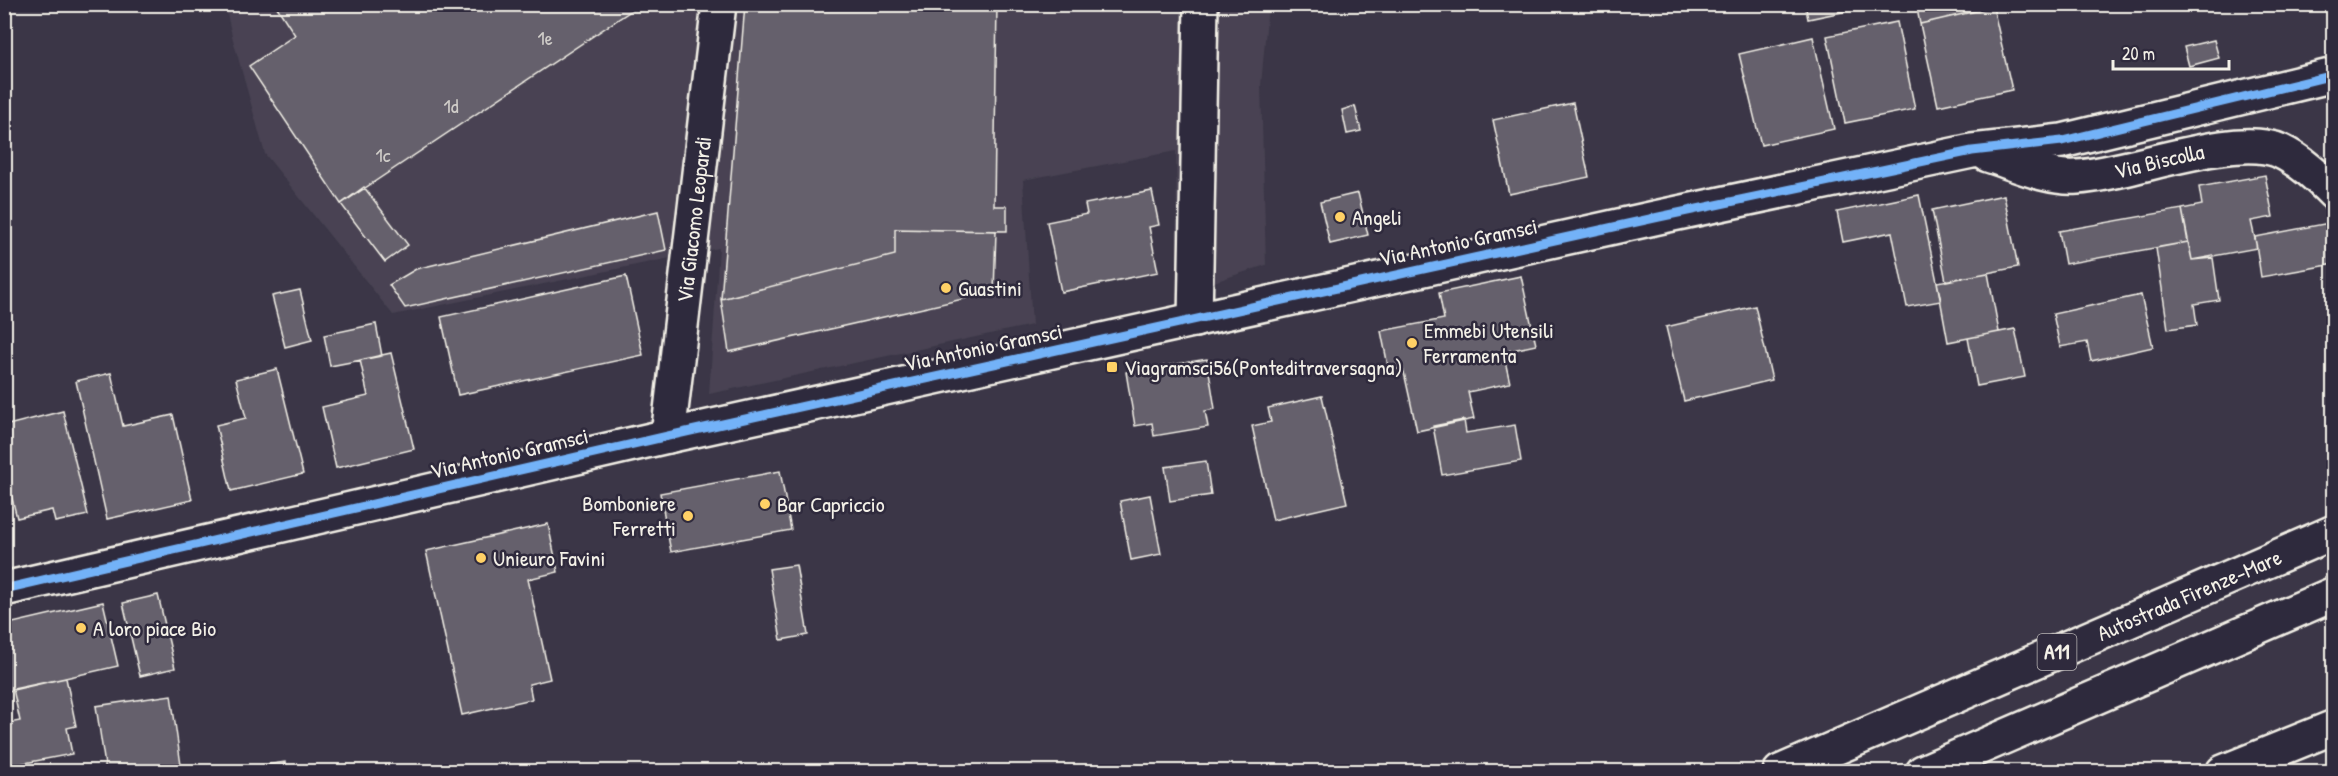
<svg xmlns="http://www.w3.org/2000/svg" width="2338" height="776" font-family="'Patrick Hand',sans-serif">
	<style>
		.built { fill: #484352 }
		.building { fill: #65616c; stroke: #f4f1e8; stroke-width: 1.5 }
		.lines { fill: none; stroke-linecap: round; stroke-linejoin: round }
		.minor-casing { stroke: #f4f1e8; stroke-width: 38 }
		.highway-casing { stroke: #f4f1e8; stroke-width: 38 }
		.minor { stroke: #2f2a3d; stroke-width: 33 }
		.highway { stroke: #2f2a3d; stroke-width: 33 }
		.cycleway-casing { stroke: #2f2a3d; stroke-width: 13 }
		.cycleway { stroke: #73b2f8; stroke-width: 9 }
		.poi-dot { fill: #ffd166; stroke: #2f2a3d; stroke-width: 2 }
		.labels { text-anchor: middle; stroke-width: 5; stroke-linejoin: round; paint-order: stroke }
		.number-label { font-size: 20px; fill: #d0cdc9 }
		.shield { fill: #2f2a3d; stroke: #b9b5b5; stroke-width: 1.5 }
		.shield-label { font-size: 21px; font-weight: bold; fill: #f4f1e8 }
		.street-label { font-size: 22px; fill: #f4f1e8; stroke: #2f2a3d }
		.poi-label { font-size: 22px; fill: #f4f1e8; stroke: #2f2a3d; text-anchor: start }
	</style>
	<rect width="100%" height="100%" fill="#3b3647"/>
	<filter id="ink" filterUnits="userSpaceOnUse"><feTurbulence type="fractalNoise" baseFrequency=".0167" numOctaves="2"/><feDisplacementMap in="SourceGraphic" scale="12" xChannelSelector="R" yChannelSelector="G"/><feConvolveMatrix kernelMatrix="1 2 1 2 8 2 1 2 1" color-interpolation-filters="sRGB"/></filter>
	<g filter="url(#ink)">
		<path class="built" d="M225 5H1268L1261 86 1266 265 1177 294 1176 151 1023 180 1032 325 709 394 719 248 393 315 265 154 232 36Z"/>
		<path class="building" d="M275 4H628L632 10 341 204 249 66 295 35Z
			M745 4H997L994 206H1007V231L895 229V255L721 299Z
			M1805 4H1881L1808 19Z
			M1916 4H2002V5L1920 24Z
			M1993 7 2012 90 1938 106 1920 24Z
			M1897 22 1915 109 1845 123 1827 36Z
			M1813 37 1834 129 1761 145 1739 54Z
			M2214 40 2219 58 2189 66 2184 47Z
			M1573 103 1589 177 1509 194 1493 120Z
			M1355 106 1361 131 1347 134 1342 110Z
			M2265 175 2273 217 2251 221 2257 248 2192 260 2182 209 2202 205 2199 187Z
			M364 187 408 245 385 262 341 204Z
			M1152 191 1159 225 1149 227 1158 272 1061 292 1047 222 1087 214 1085 204Z
			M1358 193 1368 235 1330 244 1320 202Z
			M1919 195 1941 301 1907 307 1892 232 1843 242 1837 212Z
			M2004 195 2018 267 1946 281 1932 210Z
			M2182 209 2188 242 2065 264 2059 231Z
			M658 211 666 250 405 308 389 285 416 269Z
			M2329 223 2334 245V264L2261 277 2255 237Z
			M895 229 996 231 994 292 729 352 721 299 895 255Z
			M2188 242 2192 260 2213 258 2219 300 2194 304 2197 325 2168 329 2156 248Z
			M1988 273 1999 332 1948 342 1937 282Z
			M626 276 643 355 458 395 441 317Z
			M1521 276 1536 345 1503 352 1510 383 1468 392 1474 419 1417 431 1403 368 1389 371 1381 331 1444 319 1439 293Z
			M300 290 312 340 285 347 272 296Z
			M2141 295 2153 347 2091 361 2087 342 2060 347 2053 314Z
			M1755 306 1772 380 1684 401 1666 327Z
			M376 324 382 356 330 366 324 335Z
			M2015 329 2025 377 1977 386 1968 338Z
			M391 353 414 449 336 468 322 407 368 396 360 360Z
			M1207 359 1215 409 1205 411 1208 427 1154 436 1152 423 1135 426 1126 372Z
			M277 369 303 474 231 491 216 425 246 418 236 379Z
			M111 373 123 426 173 415 192 500 107 519 76 381Z
			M1322 396 1347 503 1273 520 1252 426 1271 422 1268 408Z
			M63 411 88 515 55 522 52 510 17 518 4 467V426Z
			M1464 420 1466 433 1515 425 1521 461 1442 475 1433 426Z
			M1206 461 1211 495 1170 501 1165 467Z
			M780 471 791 530 671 552 660 493Z
			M1150 495 1161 554 1131 560 1120 501Z
			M548 524 558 572 528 579 550 679 529 684 532 699 462 715 426 551Z
			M796 565 808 635 781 640 769 569Z
			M158 595 175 668 140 676 123 603Z
			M103 602 118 666 4 692V625Z
			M66 678 76 726 67 728 72 754 4 767V724L20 721 13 689Z
			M171 695 181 765 134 772H106L96 706Z
			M285 762 286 772H220Z"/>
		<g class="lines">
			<g class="minor-casing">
				<g id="minor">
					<path id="s1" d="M1988 155C2016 164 2048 179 2077 177 2130 174 2235 131 2280 151 2301 161 2318 177 2334 193"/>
					<path d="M1195 320 1201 4"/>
					<path id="s2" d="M668 436 719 4"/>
					<path d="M4 589 668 436 1659 217 1972 151 2062 141 2334 75"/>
					<path d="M2223 772 2334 727"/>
				</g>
			</g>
			<g class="highway-casing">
				<g id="highway">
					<path id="s3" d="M1780 772 2334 532"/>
					<path d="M1923 772 2334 594"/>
				</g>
			</g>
			<use href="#minor" class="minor"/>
			<use href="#highway" class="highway"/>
			<g class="cycleway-casing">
				<path id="cycleway" d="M4 589 668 436 1659 217 1972 151 2062 141 2334 75"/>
			</g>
			<use href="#cycleway" class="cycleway"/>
		</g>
	</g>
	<g class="poi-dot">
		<circle cx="1340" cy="217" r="6"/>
		<circle cx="946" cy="288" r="6"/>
		<circle cx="1412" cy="343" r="6"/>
		<rect x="1106" y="361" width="12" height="12" rx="3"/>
		<circle cx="765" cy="504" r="6"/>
		<circle cx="688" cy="516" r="6"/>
		<circle cx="481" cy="558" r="6"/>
		<circle cx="81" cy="628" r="6"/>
	</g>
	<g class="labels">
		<g class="number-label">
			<text x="545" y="45">1e</text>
			<text x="451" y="113">1d</text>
			<text x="383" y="162">1c</text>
		</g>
		<rect class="shield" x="2037.5" y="634" width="39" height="36" rx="4.5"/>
		<g class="shield-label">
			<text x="2057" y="659">A11</text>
		</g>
		<g class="street-label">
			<text dy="8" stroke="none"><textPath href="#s1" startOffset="176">Via Biscolla</textPath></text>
			<text dy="8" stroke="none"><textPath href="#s2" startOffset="218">Via Giacomo Leopardi</textPath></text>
			<text transform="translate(1458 242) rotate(-12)" y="8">Via Antonio Gramsci</text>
			<text transform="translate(983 347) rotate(-12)" y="8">Via Antonio Gramsci</text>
			<text transform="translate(509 453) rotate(-13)" y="8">Via Antonio Gramsci</text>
			<text dy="8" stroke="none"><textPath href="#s3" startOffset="446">Autostrada Firenze-Mare</textPath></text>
		</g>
		<g class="poi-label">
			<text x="1352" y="225">Angeli</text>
			<text x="958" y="296">Guastini</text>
			<text x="1424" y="338">Emmebi Utensili<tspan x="1424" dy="25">Ferramenta</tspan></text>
			<text x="1124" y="375">Viagramsci56(Ponteditraversagna)</text>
			<text x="676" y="511" text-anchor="end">Bomboniere<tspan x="676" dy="25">Ferretti</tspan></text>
			<text x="777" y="512">Bar Capriccio</text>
			<text x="493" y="566">Unieuro Favini</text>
			<text x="93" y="636">A loro piace Bio</text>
		</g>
	</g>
	<rect width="2338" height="776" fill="none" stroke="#2f2a3d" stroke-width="24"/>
	<rect x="12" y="12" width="2314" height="752" fill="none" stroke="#f4f1e8" stroke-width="2" filter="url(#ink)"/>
	<path d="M2113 60v9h116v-9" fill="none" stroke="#f4f1e8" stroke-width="3"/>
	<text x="2122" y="60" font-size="18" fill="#f4f1e8" stroke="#2f2a3d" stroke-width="4.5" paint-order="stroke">20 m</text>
</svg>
